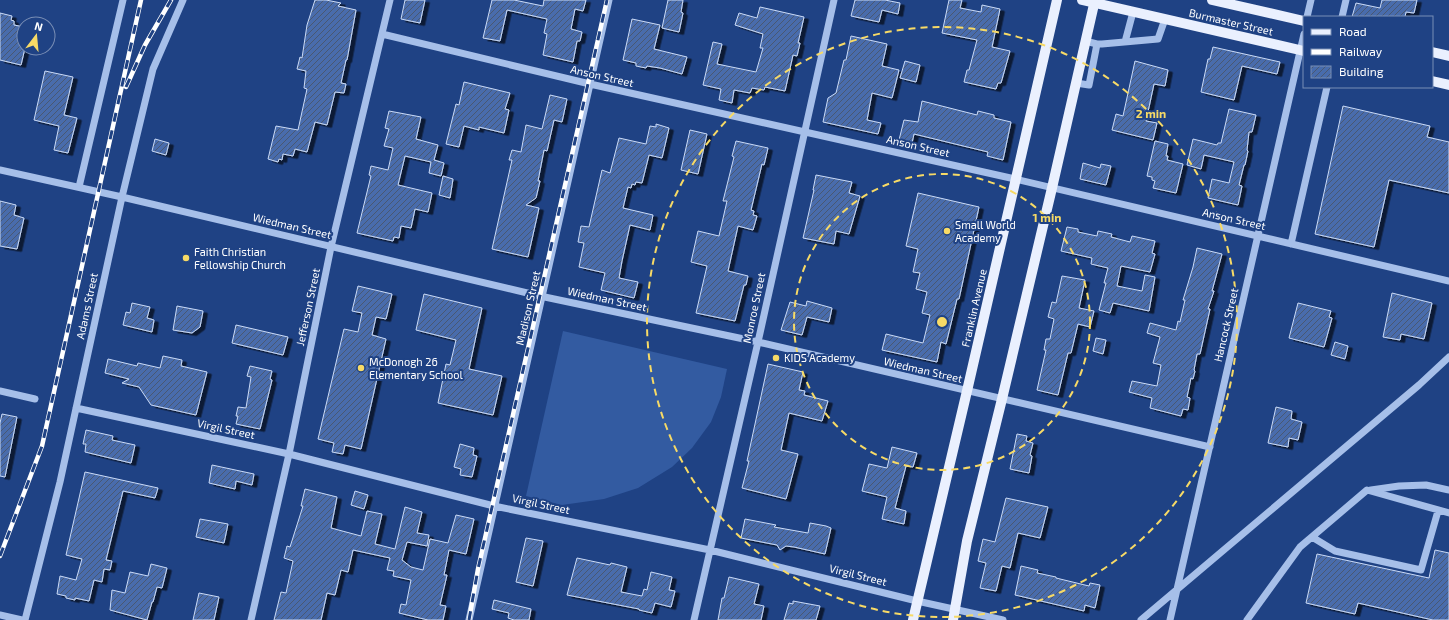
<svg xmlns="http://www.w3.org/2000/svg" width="1449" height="620" font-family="'Exo 2',sans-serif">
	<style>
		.garden { fill: #335ba1 }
		.building { fill: url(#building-hatch); stroke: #cbdbf7; filter: url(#shadow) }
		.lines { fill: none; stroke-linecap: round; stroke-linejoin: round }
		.minor { stroke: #a6bfe9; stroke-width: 7 }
		.major { stroke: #eaf0fe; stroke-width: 10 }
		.rail-casing { stroke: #fff; stroke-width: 4.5 }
		.rail { stroke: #1f4284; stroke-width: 3; stroke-dasharray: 9; stroke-linecap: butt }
		.ring { fill: none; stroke: #f7da66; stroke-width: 2; stroke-dasharray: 7 5 }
		.poi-dot { fill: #f7da66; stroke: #1f4284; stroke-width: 1.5 }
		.labels { text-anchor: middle; stroke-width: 4; stroke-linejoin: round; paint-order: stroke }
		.street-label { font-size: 11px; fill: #fff; stroke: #1f4284 }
		.poi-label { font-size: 11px; fill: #fff; stroke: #1f4284; text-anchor: start }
		.centre { fill: #f7da66; stroke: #1f4284; stroke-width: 2 }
		.ring-label { font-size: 12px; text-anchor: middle; font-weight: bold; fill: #f7da66; stroke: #1f4284; stroke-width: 4; stroke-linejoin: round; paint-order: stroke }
	</style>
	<defs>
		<pattern id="building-hatch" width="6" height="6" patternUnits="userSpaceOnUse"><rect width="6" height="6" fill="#486cac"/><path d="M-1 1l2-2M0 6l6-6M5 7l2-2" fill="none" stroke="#4a5972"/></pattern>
		<filter id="shadow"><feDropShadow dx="4.5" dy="2.5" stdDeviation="0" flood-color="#0009"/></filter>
	</defs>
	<rect width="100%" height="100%" fill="#1f4284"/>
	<path class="garden" d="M563 331 727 369 721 397 711 422 692 448 672 467 638 488 604 499 562 505 526 496Z"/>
	<path class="building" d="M315 0H326L341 3 338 6 356 10 347 60H346L341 83 346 84 344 93 335 92 327 125 315 122 307 152 295 149 293 156 283 154 282 160 279 159 278 162 268 159 276 126 298 130 307 89 304 88 306 71 297 69 300 57 302 58 307 25Z
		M405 0H425L420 23 401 19Z
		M492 0H514L543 6 544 0H586L583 11 575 9 571 29 582 32 580 41H577L573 62 543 55 547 34 544 33 547 19 507 10 500 41 483 38Z
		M668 0H683L681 12 683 13 679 32 662 28Z
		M855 0H885L900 3 898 14 882 10 879 22 851 16Z
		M949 0H962L960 8 981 12 982 5 1000 9 992 47 1010 51 1001 83H998L996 89 964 82 967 70H969L977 40 942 33Z
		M1382 0H1417L1414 13 1406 12 1405 17H1352L1356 3 1380 8Z
		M760 7 804 17 798 43H800L797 56 793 55 785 91 765 87 764 90 752 88 750 93 734 90 732 103 719 100 721 89 703 85 713 42 722 44 717 64 756 72 763 48H760L763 34 735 25 739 13 757 18Z
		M0 13 12 16 11 20 14 21V25L24 27V48H25L21 65 0 60Z
		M632 19 660 25 654 49 687 57 682 74 660 68 647 66 646 68 636 66V63L623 60Z
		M851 36 887 44 882 66 899 70 892 98 872 93 867 120 881 123 878 134 823 122 828 98 836 93 844 60H846Z
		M1213 47 1280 62 1277 74 1242 66 1234 100 1201 92 1208 59H1210Z
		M905 61 920 65 916 82 900 78Z
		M1135 61 1168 70 1165 86 1154 84 1146 121 1157 123 1153 140 1112 130 1116 114 1123 116Z
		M45 71 73 77 64 115 77 118 68 153 54 150 59 126 34 120Z
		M464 82 510 93 505 109 509 110 504 133 479 127V130L464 126 459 147 446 144 456 104 459 105Z
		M550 95 567 99 562 122 554 120 547 151 544 150 538 181H540L536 198 526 205 539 208 528 257 492 249 512 160H509L512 150 521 152 526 125 542 129Z
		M922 101 977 115 978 111 994 115V118L1011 122 1003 160 987 156 988 152 914 134 912 143 899 140 904 120 918 122Z
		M1343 106 1430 126 1427 137 1449 142V193L1389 180 1374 247 1315 234Z
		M1229 109 1256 115 1252 132H1249L1247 150 1248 151 1245 165H1244L1239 185 1242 186 1238 205 1208 198 1212 179 1229 183 1234 162 1204 155 1201 169 1187 165 1193 139 1217 145 1218 143H1221Z
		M389 111 421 117 416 139 438 145 434 160 444 163 441 176 429 173 431 162 405 156 398 185 432 193 428 212 415 209 411 228 401 226 399 238 394 237 393 241 357 233 369 184 371 176 369 175 371 166 388 170 393 148 384 146 389 129 385 128Z
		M656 124 669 128 662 158 649 155 642 183 636 182 635 185 632 184 631 188 628 187 623 208 653 215 650 230 630 225 622 261 619 278 638 282 634 298 601 290 605 273 579 267 584 243 578 242 581 226 589 227 602 170 610 173 619 138 646 144 650 126 656 127Z
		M690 130 707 134 698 174 681 170Z
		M155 139 169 143 166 155 152 151Z
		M736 141 768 148 764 165 762 164 751 210 754 211 753 215 757 216 753 230 738 226 728 271 748 276 746 285H744L735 321 696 313 707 266 691 262 698 231 719 236 727 201H723L734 157 732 156Z
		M1155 141 1168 144 1166 156H1168L1167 160 1183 164 1176 193 1153 188 1155 181 1152 180V177L1147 176Z
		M1083 163 1100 168 1101 164 1111 166 1106 185 1080 179Z
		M816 175 852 182 849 193 860 196 849 234 836 231 834 244 803 238 814 190H813Z
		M443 176 453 179 450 198 439 195Z
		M918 193 979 207 959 299H957L946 344 941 342 937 362 882 350 886 334 923 343 930 315 922 313 927 292 916 289 920 273 913 272 918 249 906 246Z
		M0 201 16 205 14 215 24 218 17 249 0 246Z
		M1067 227 1078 229V232L1097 236 1098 231 1112 234 1111 237 1130 242 1132 236 1155 241 1152 253 1155 254 1150 272 1121 266 1117 286 1142 291 1145 275 1155 277 1149 311 1113 303 1110 313 1099 310 1106 283H1104L1108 268 1091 264 1092 258 1061 251Z
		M1197 248 1222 254 1212 291H1214L1208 309H1210L1200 354H1197L1194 370 1195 371 1193 379 1191 378 1187 397 1190 398 1188 410 1183 409 1181 416 1150 408 1152 398 1129 392 1132 381 1157 386 1161 365 1153 363 1160 337 1147 333 1150 323 1176 330 1178 321 1180 322 1185 300H1183L1193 267Z
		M1062 276 1085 280 1079 308 1094 311 1090 327 1078 324 1071 353H1068L1058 395 1037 390 1046 350H1044L1046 339H1050L1054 319 1048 317 1052 302 1056 303Z
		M358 286 392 294 386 319 376 317 372 335 386 339 361 449 345 445 343 454 332 452 334 443 318 439 344 329 358 332 362 313 352 311Z
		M1392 293 1432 303 1424 339 1401 334 1400 340 1383 337Z
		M424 294 482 308 469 369 502 376 493 415 438 403 446 364 450 365 456 340 416 330Z
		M807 301 832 308 829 322 807 317 802 335 781 330 790 302 806 306Z
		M132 303 150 307 147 318 154 320 152 332 123 325 126 312 130 313Z
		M1298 303 1331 311 1329 317 1332 318 1324 347 1289 338Z
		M177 306 203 311 200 327 192 333 173 330Z
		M236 325 288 337 283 355 232 343Z
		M1096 338 1106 340 1103 354 1093 351Z
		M1335 342 1348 346 1345 359 1331 355Z
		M163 356 182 360 181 366 207 372 196 415 151 405 139 387 122 383 129 379 105 373 108 359 137 366 138 363 160 368Z
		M768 364 803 372 799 390 805 391 804 395 828 401 822 421 789 413 781 450 798 454 786 499 742 488 749 461H747Z
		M250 366 272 371 270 379 272 380 260 429 236 424 238 416H236L238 407 246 408 251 377 247 376Z
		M1276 407 1292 411 1291 419 1302 422 1298 440 1289 438 1288 447 1268 443Z
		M2 414 17 417 5 477 0 476V423Z
		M86 430 113 436 112 440 135 445 131 463 85 452 86 444H83Z
		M1017 434 1027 436 1026 441 1033 443 1030 455 1032 456 1029 473 1010 469Z
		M460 444 474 448 473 455 477 456 472 477 460 475 461 469 454 467Z
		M892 447 917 453 913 467 906 466 895 508 906 511 904 524 882 519 887 497 862 491 869 464 887 468Z
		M212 465 254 474 252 485 236 481 235 489 209 483Z
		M85 472 158 488 155 498 123 491 106 560 112 561 110 570 104 569 102 582 94 580 89 601 75 598V600L66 598V596L57 594 60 576 76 580 82 559 66 555Z
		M305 489 337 497 331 528 361 536 367 511 382 514 375 544 395 549 405 507 422 512 417 533 429 535 427 546 407 542 402 560 411 567 423 570 430 539 448 543 456 515 474 519 466 554 449 550 444 575H447L440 605 446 606 443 620H428L399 613 401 604 406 605 411 580 393 576 394 571 387 570 390 558 353 550 348 572 341 570 335 595 327 593 321 620H274L281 592 286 593 293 561 284 558 287 546 290 547 303 506H301Z
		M355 491 368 495 364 509 351 505Z
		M1006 498 1048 507 1040 538 1018 533 1010 568 1002 566 996 591 980 588 986 563 978 561 983 539 995 542Z
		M200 519 228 524 224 543 196 537Z
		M745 519 776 525 774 527 808 533 810 523 826 526 831 528 825 554 794 547 786 546 780 550 777 545 741 538Z
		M526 538 543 541 533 586 516 582Z
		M1435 550 1449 553V620H1433L1358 603 1355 614 1306 603 1317 554 1429 578Z
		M577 558 610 565 611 563 627 567 621 592 642 596 644 589 647 590 651 572 672 577 669 590 675 591 671 607 655 603 652 613 639 610V609L567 595Z
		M151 564 167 568 162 588 157 587 153 602H152L147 620 110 610 112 590 125 593 130 572 148 576Z
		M1021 566 1038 570 1037 573 1056 577V578L1089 586 1090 583 1100 585 1095 608 1085 605 1084 611 1015 595Z
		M729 577 759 584 754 604 764 606 761 620H718L722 598H724Z
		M199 593 219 597 214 620H193Z
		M494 600 531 609 529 620H514L508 618 509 613 492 609Z
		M793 601 820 606 816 620H784L789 603 793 604Z"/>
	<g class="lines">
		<path class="minor" d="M1307 17 1311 0
			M1342 17 1346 0
			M382 34 590 84 1015 179 1449 281
			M1085 41 1097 44H1102L1158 39 1165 19
			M1125 42 1133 12
			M1076 83 1089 85 1097 44
			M0 170 122 197 540 296 758 342 1210 447
			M79 187 123 0
			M1291 244 1327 87
			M0 391 35 399
			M76 408 289 454 494 506 710 550 917 601 1003 620
			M1371 490 1399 486 1426 485 1449 490
			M1312 537 1335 551 1421 570 1438 511
			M0 615 22 620
			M25 620 60 482 122 197 153 69 183 0
			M251 620 289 454 331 247 390 0
			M469 620 609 0
			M694 620 758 342 834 0
			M1141 620 1419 385 1449 357
			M1170 620 1304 34
			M1247 620 1300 547 1367 490 1449 513"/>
		<path class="major" d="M1082 0 1304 51
			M1212 0 1304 21
			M1432 52 1449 56
			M1432 81 1449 85
			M913 620 967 391 1057 0
			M953 620 967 541 1002 399 1052 188 1095 0"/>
		<g class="rail-casing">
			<path id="rail" d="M126 87 145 45 171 0
				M0 556 42 446 141 0
				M469 620 478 569 607 0"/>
		</g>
		<use href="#rail" class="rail"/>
	</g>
	<g class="ring">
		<circle cx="942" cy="322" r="148"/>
		<circle cx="942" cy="322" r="295"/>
	</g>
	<g class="poi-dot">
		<circle cx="947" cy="231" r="4"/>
		<circle cx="186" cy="258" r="4"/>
		<circle cx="776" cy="358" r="4"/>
		<circle cx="361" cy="368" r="4"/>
	</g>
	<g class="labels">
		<g class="street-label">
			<text transform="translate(1231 22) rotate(13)" y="4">Burmaster Street</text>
			<text transform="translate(602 76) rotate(13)" y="4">Anson Street</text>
			<text transform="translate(918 146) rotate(13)" y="4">Anson Street</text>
			<text transform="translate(1234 219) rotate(13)" y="4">Anson Street</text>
			<text transform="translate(292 226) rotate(13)" y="4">Wiedman Street</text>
			<text transform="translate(607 299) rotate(12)" y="4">Wiedman Street</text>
			<text transform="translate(87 306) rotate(-78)" y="4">Adams Street</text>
			<text transform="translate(308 307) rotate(-78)" y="4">Jefferson Street</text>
			<text transform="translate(528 308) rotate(-77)" y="4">Madison Street</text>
			<text transform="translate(754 308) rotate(-78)" y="4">Monroe Street</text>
			<text transform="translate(974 308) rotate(-77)" y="4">Franklin Avenue</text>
			<text transform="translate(1226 325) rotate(-77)" y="4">Hancock Street</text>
			<text transform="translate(923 370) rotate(13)" y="4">Wiedman Street</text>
			<text transform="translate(226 429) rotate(12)" y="4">Virgil Street</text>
			<text transform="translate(541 504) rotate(12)" y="4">Virgil Street</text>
			<text transform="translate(858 575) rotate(14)" y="4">Virgil Street</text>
		</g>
		<g class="poi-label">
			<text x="955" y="229">Small World<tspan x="955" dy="13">Academy</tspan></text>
			<text x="194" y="256">Faith Christian<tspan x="194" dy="13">Fellowship Church</tspan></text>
			<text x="784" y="362">KIDS Academy</text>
			<text x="369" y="366">McDonogh 26<tspan x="369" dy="13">Elementary School</tspan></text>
		</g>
	</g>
	<circle cx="942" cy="322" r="6" class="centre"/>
	<g class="ring-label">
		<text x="1151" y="118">2 min</text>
		<text x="1047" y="222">1 min</text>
	</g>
	<rect x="1303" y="16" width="130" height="72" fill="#1f4284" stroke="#798eb5"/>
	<rect x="1311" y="29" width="20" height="6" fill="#eaf0fe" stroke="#798eb5"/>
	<text x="1339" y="36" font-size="12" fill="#ffffff">Road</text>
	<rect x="1311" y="49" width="20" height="6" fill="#ffffff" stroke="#798eb5"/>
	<text x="1339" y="56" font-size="12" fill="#ffffff">Railway</text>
	<rect x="1311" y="66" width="20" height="12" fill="url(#building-hatch)" stroke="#798eb5"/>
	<text x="1339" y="76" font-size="12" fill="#ffffff">Building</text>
	<g transform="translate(36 36) rotate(16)"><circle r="19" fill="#1f4284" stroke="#798eb5"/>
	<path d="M0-3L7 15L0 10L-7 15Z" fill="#f7da66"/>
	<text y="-6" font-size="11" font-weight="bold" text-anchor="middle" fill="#ffffff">N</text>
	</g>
</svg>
